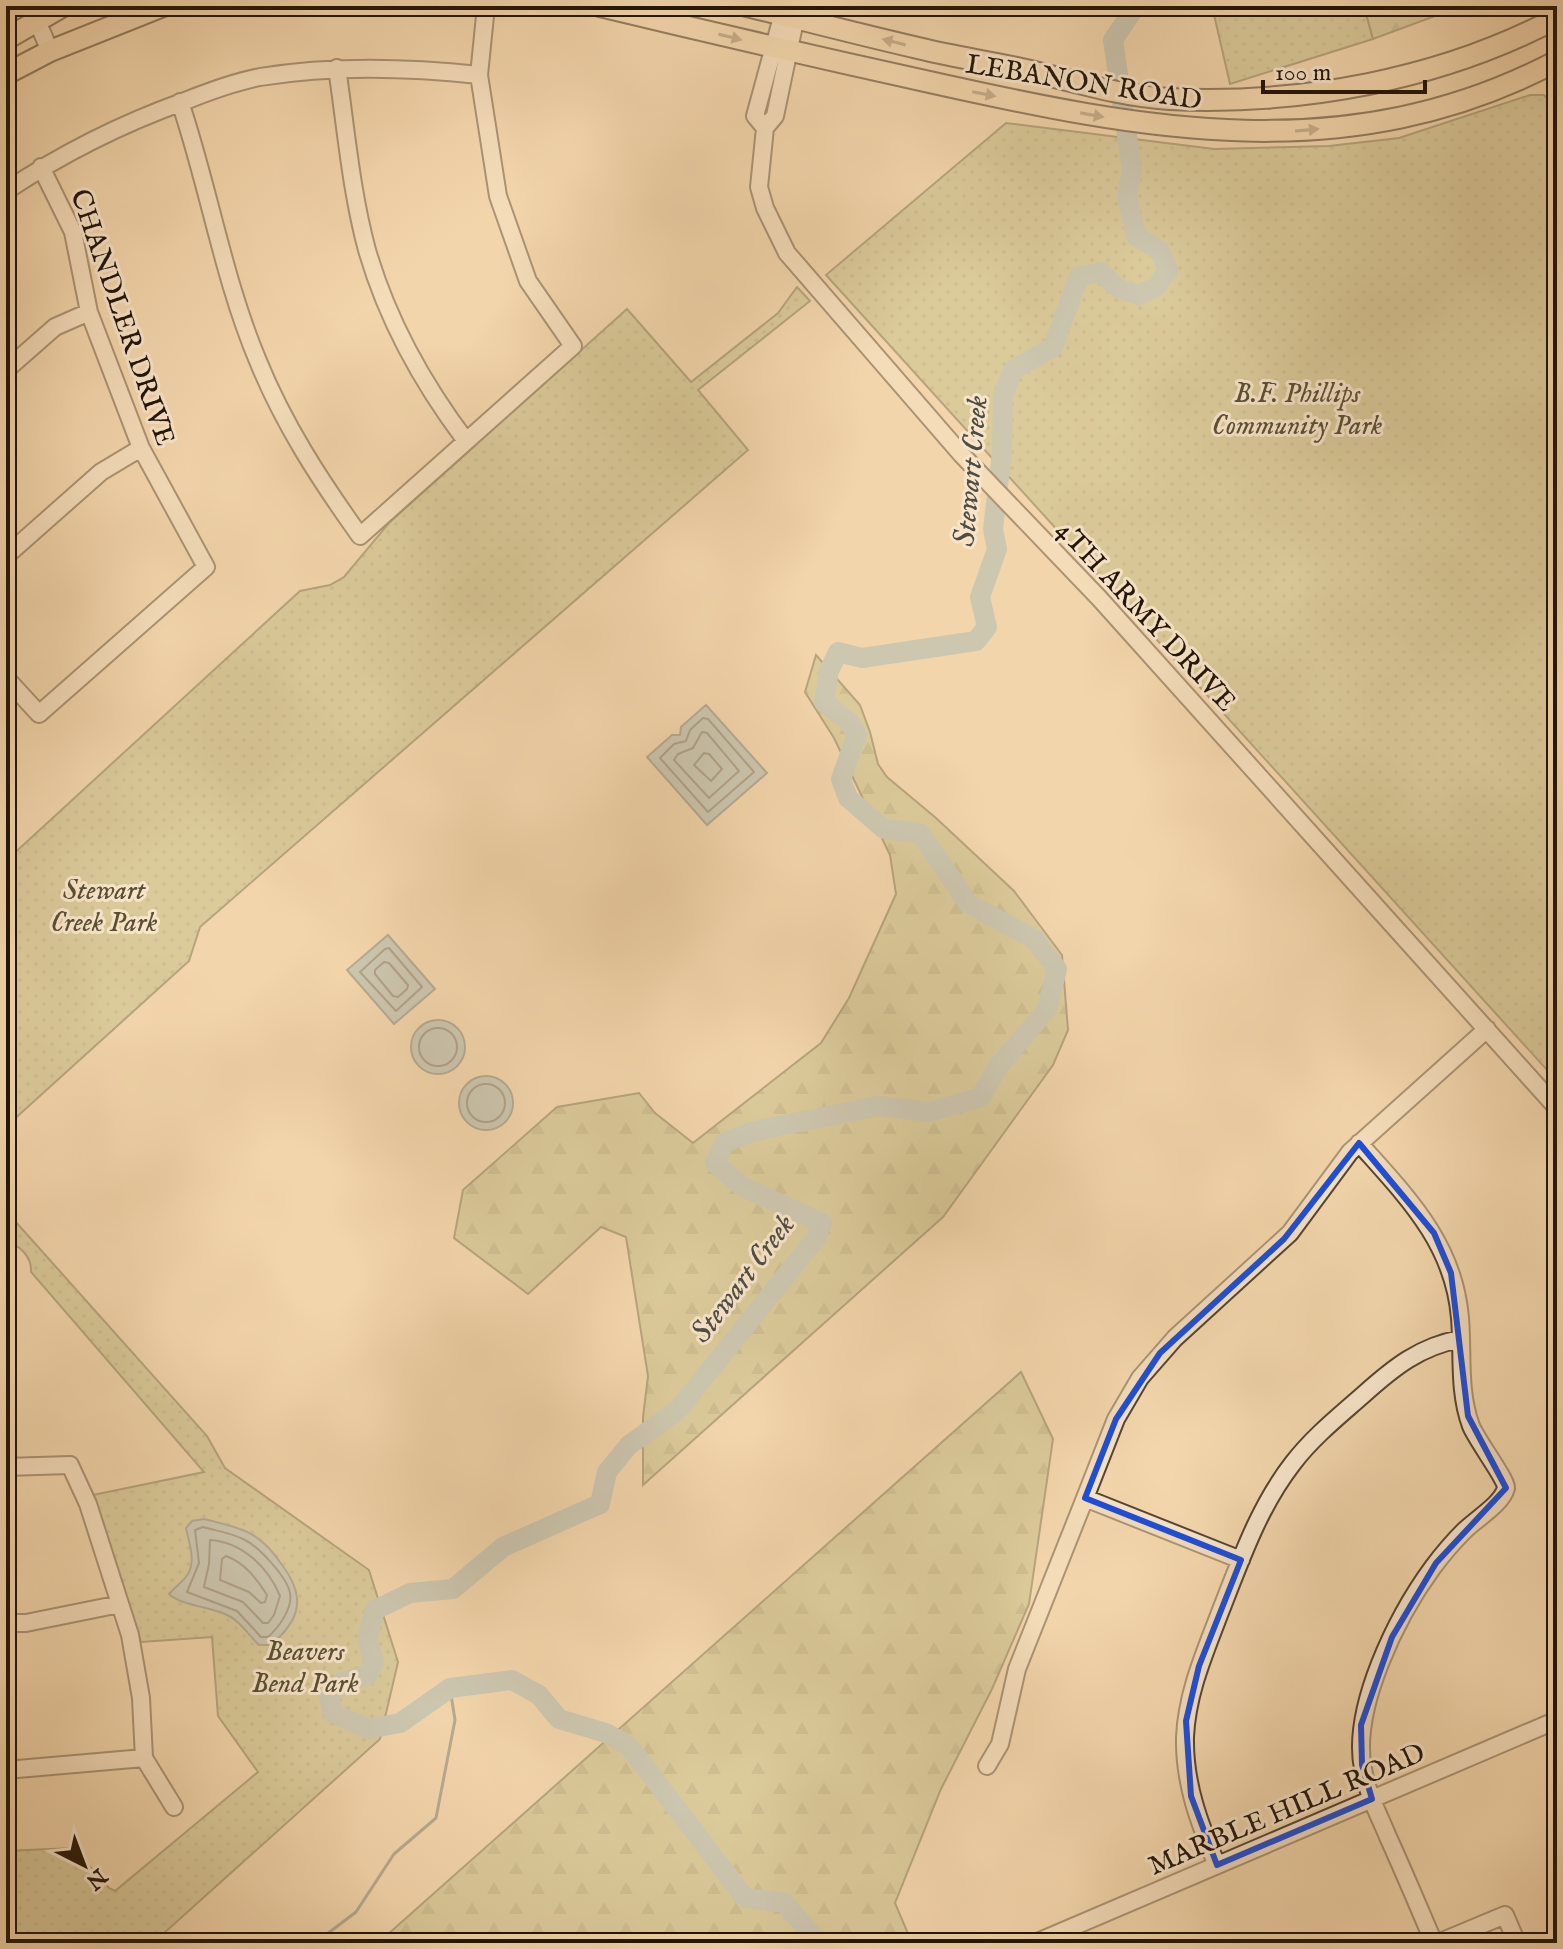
<svg xmlns="http://www.w3.org/2000/svg" width="1563" height="1949" font-family="'IM FELL English',serif">
	<style>
		.green { fill: url(#green-dots); stroke: #706846; stroke-width: 2 }
		.forest { fill: url(#forest-firs); stroke: #706846; stroke-width: 2 }
		.water { fill: #a1b6b6; stroke: #6e7570; stroke-width: 2 }
		.lines { fill: none; stroke-linecap: round; stroke-linejoin: round }
		.shore { stroke: #62655e; stroke-width: 2 }
		.stream { stroke: #6e7570; stroke-width: 3 }
		.river { stroke: #a1b6b6; stroke-width: 20 }
		.minor-casing { stroke: #564430; stroke-width: 20 }
		.major-casing { stroke: #221407; stroke-width: 24 }
		.minor { stroke: #f7e4c9; stroke-width: 16 }
		.major { stroke: #f3d6ac; stroke-width: 20 }
		.oneway { fill: #957f62 }
		.marked { fill: none; stroke: #1d4ed8; stroke-width: 6; stroke-linejoin: round }
		.labels { text-anchor: middle; stroke-width: 6; stroke-linejoin: round; paint-order: stroke }
		.street-label { font-size: 28px; fill: #221407; stroke: #f7e4c9 }
		.park-label { font-size: 28px; font-style: italic; fill: #594f33; stroke: #f7e4c9 }
		.water-label { font-size: 30px; font-style: italic; fill: #4e4d44; stroke: #f7e4c9 }
	</style>
	<defs>
		<pattern id="green-dots" width="8" height="8" patternUnits="userSpaceOnUse" patternTransform="scale(2)"><rect width="8" height="8" fill="#bfbd86"/><path d="M2 2h.1M6 6h.1" fill="none" stroke="#a4a272" stroke-width="1.8" stroke-linecap="round"/></pattern>
		<pattern id="forest-firs" width="22" height="20" patternUnits="userSpaceOnUse" patternTransform="scale(2)"><rect width="22" height="20" fill="#bfbd86"/><path d="M5 1l3.5 6h-7zM16 11l3.5 6h-7z" fill="#a4a272"/></pattern>
	</defs>
	<rect width="100%" height="100%" fill="#f3d6ac"/>
	<filter id="stains"><feTurbulence type="fractalNoise" baseFrequency=".0025" numOctaves="4"/><feColorMatrix values="0 0 0 0 .2 0 0 0 0 .09 0 0 0 0 .02 0 0 0 .5 -.17"/></filter>
	<radialGradient id="worn" r=".72"><stop offset=".6" stop-color="#630" stop-opacity="0"/><stop offset="1" stop-color="#630" stop-opacity=".3"/></radialGradient>
	<path class="green" d="M1212 6H1364L1373 39 1230 84Z
		M1530 95H1544L1557 110V1081L826 275 1006 123 1214 149 1329 146 1399 138Z
		M797 287 810 301 698 390 748 450 200 927 189 961 10 1123V1153L6 1162V864L9 858 300 591 330 585 344 577 389 523 627 309 691 382 778 313Z
		M6 1211 207 1436 225 1468 369 1570 398 1662 380 1739 153 1943H6V1851L73 1848 109 1888 115 1891 258 1772 218 1716 212 1637 141 1642 93 1495 204 1472 31 1272C32 1257 20 1245 6 1242Z"/>
	<path class="forest" d="M1364 6H1462L1373 39Z
		M816 655 860 705 870 732 878 764 887 777 936 818 1014 891 1062 955 1068 1030 1053 1065 943 1217 643 1485V1417L648 1376 626 1237 601 1227 528 1294 454 1238 463 1190 557 1107 639 1093 655 1113 693 1143 821 1043 849 998 896 894 890 855 834 738 805 692Z
		M1021 1372 1053 1439 1029 1604 992 1689 941 1789 895 1903 912 1943H378Z"/>
	<path class="water" d="M706 705 767 773 707 825 647 757 672 735H680L681 727Z
		M388 935 435 989 394 1024 347 970Z
		M411 1047a27 27 0 1 1 54 0a27 27 0 1 1-54 0Z
		M459 1103a27 27 0 1 1 54 0a27 27 0 1 1-54 0Z
		M204 1519C219 1523 237 1526 251 1534 264 1541 274 1553 282 1565 306 1597 301 1619 271 1645H259C248 1635 240 1620 225 1614 210 1607 180 1605 169 1594 175 1587 183 1582 188 1574 196 1560 189 1543 186 1528L192 1521Z"/>
	<g class="lines">
		<path class="shore" d="M703 718 708 719 754 772 708 812 660 758 674 744 686 741 690 730Z
			M702 732 707 733 739 771 709 798 674 760 678 754 693 748Z
			M704 753 709 754 722 769 711 781 694 765Z
			M389 948 422 987 396 1011 360 972 385 949Z
			M384 962 389 963 408 985 407 989 398 997 393 996 375 974V970Z
			M419 1047a19 19 0 1 1 38 0a19 19 0 1 1-38 0Z
			M467 1103a19 19 0 1 1 38 0a19 19 0 1 1-38 0Z
			M203 1527C217 1531 232 1533 245 1540 259 1547 287 1577 290 1593 293 1608 279 1627 268 1637H261L237 1611 187 1592 199 1563 195 1530Z
			M210 1540C242 1542 268 1567 280 1596L274 1615 268 1623H263L243 1602 204 1587 209 1564Z
			M226 1556C245 1563 256 1578 267 1595L265 1602 261 1603 249 1592 220 1580 222 1559Z"/>
		<path class="stream" d="M315 1943 356 1912 394 1854 436 1818 455 1720 450 1688"/>
		<path class="river" d="M819 1943 784 1903 745 1898 629 1746 606 1733 559 1719 539 1695 512 1680 450 1688 400 1723 368 1729 333 1713 329 1698 342 1682 368 1675 374 1661 367 1639 375 1610 410 1593 453 1589 503 1547 600 1504 607 1472 629 1445 677 1411 817 1237 822 1223 741 1186 715 1163 725 1142 755 1131 878 1106 929 1112 981 1097 997 1068 1047 1009 1057 969 1034 939 969 904 920 833 884 829 848 798 841 779 857 734 850 723 824 702 829 671 838 652 862 658 976 641 987 627 980 597 997 549 993 529 1002 452 1003 395 1013 370 1053 347 1079 276 1101 272 1119 289 1139 295 1156 287 1168 270 1160 251 1136 236 1127 196 1132 170 1113 40 1136 6"/>
		<g class="minor-casing">
			<path id="minor" d="M26 6 37 21 50 51
				M798 6 775 116 765 128 759 187 765 208 787 253 961 454 1099 598 1557 1108
				M337 68C346 129 351 191 367 250 387 319 423 384 466 441
				M180 102C209 188 223 278 258 361 284 425 320 480 360 536L573 346 528 281 498 196 479 75 486 6
				M765 128 755 116 785 6
				M6 191C63 153 121 124 185 101 210 91 234 82 260 77 333 65 406 67 479 75
				M6 370 55 327 89 312
				M6 556 101 472 141 448
				M6 678 39 714 206 567 141 448 89 312 73 232 41 167
				M1359 1143C1406 1196 1454 1243 1460 1318 1463 1354 1458 1391 1471 1426 1476 1439 1508 1482 1506 1488 1502 1504 1476 1519 1464 1531 1453 1542 1442 1555 1433 1567 1397 1616 1351 1708 1363 1769 1367 1793 1379 1815 1388 1837 1404 1872 1419 1908 1434 1943
				M6 1467 70 1465 88 1504 130 1635 141 1698 144 1758 174 1807
				M1085 1498 1241 1560
				M6 1623H26L120 1604
				M987 1766 1000 1744 1017 1669 1085 1498 1116 1419 1140 1378 1175 1338 1290 1233 1350 1152 1487 1029
				M6 1770 144 1758
				M1217 1865C1199 1823 1184 1783 1185 1737 1187 1693 1204 1655 1219 1615 1240 1562 1258 1508 1293 1463 1313 1437 1338 1417 1363 1395 1393 1368 1420 1346 1461 1339
				M1035 1943 1557 1720
				M1438 1943 1505 1915 1517 1943"/>
		</g>
		<g class="major-casing">
			<path id="major" d="M600 6C708 32 816 57 925 81 1144 130 1348 171 1557 61
				M747 6C804 20 861 35 918 48 954 57 990 62 1026 70 1073 81 1120 96 1169 99 1301 105 1440 80 1557 18
				M6 39 63 6
				M6 74 50 51 163 6"/>
		</g>
		<use href="#minor" class="minor"/>
		<use href="#major" class="major"/>
	</g>
	<defs><path id="oneway-solid" d="M-6-.8H1V-3.2L6.5 0L1 3.2V.8H-6Z" transform="scale(2)"/></defs>
	<g class="oneway">
		<use href="#oneway-solid" transform="translate(730 37) rotate(14)"/>
		<use href="#oneway-solid" transform="translate(894 42) rotate(-166)"/>
		<use href="#oneway-solid" transform="translate(984 94) rotate(11)"/>
		<use href="#oneway-solid" transform="translate(1092 115) rotate(10)"/>
		<use href="#oneway-solid" transform="translate(1307 130) rotate(-5)"/>
	</g>
	<path d="M0 0H1563V1949H0ZM1359 1143 1434 1233 1451 1273 1468 1416 1506 1488 1436 1563 1392 1637 1361 1725 1362 1765 1372 1799 1217 1865 1191 1796 1186 1721 1199 1666 1241 1560 1085 1498 1116 1419 1160 1353 1284 1239Z" fill="#f3d6ac" fill-opacity=".55" fill-rule="evenodd"/>
	<path class="marked" d="M1359 1143 1434 1233 1451 1273 1468 1416 1506 1488 1436 1563 1392 1637 1361 1725 1362 1765 1372 1799 1217 1865 1191 1796 1186 1721 1199 1666 1241 1560 1085 1498 1116 1419 1160 1353 1284 1239Z"/>
	<g class="labels">
		<g class="street-label">
			<text transform="translate(1084 81) rotate(9)" y="10">LEBANON ROAD</text>
			<text transform="translate(124 317) rotate(71)" y="10">CHANDLER DRIVE</text>
			<text transform="translate(1147 615) rotate(47)" y="10">4TH ARMY DRIVE</text>
			<text transform="translate(1286 1808) rotate(-23)" y="10">MARBLE HILL ROAD</text>
		</g>
		<g class="park-label">
			<text x="1297" y="402">B.F. Phillips<tspan x="1297" dy="32">Community Park</tspan></text>
			<text x="104" y="899">Stewart<tspan x="104" dy="32">Creek Park</tspan></text>
			<text x="305" y="1660">Beavers<tspan x="305" dy="32">Bend Park</tspan></text>
		</g>
		<g class="water-label">
			<text transform="translate(970 471) rotate(-85)" y="10">Stewart Creek</text>
			<text transform="translate(742 1278) rotate(-53)" y="10">Stewart Creek</text>
		</g>
	</g>
	<rect width="1563" height="1949" fill="none" stroke="#f3d6ac" stroke-width="32"/>
	<rect x="8" y="8" width="1547" height="1933" fill="none" stroke="#221407" stroke-width="4"/>
	<rect x="16" y="16" width="1531" height="1917" fill="none" stroke="#221407" stroke-width="2"/>
	<g transform="translate(84 1865) rotate(138)" stroke="#f7e4c9" stroke-width="6" paint-order="stroke">
	<path d="M0-6L14 30L0 20L-14 30Z" fill="#221407"/>
	<text y="-12" font-size="22" font-weight="bold" text-anchor="middle" fill="#221407">N</text>
	</g>
	<path d="M1263 80v12h162v-12" fill="none" stroke="#221407" stroke-width="4"/>
	<text x="1275" y="80" font-size="24" fill="#221407" stroke="#f7e4c9" stroke-width="6" paint-order="stroke">100 m</text>
	<rect width="100%" height="100%" filter="url(#stains)"/>
	<rect width="100%" height="100%" fill="url(#worn)"/>
</svg>
